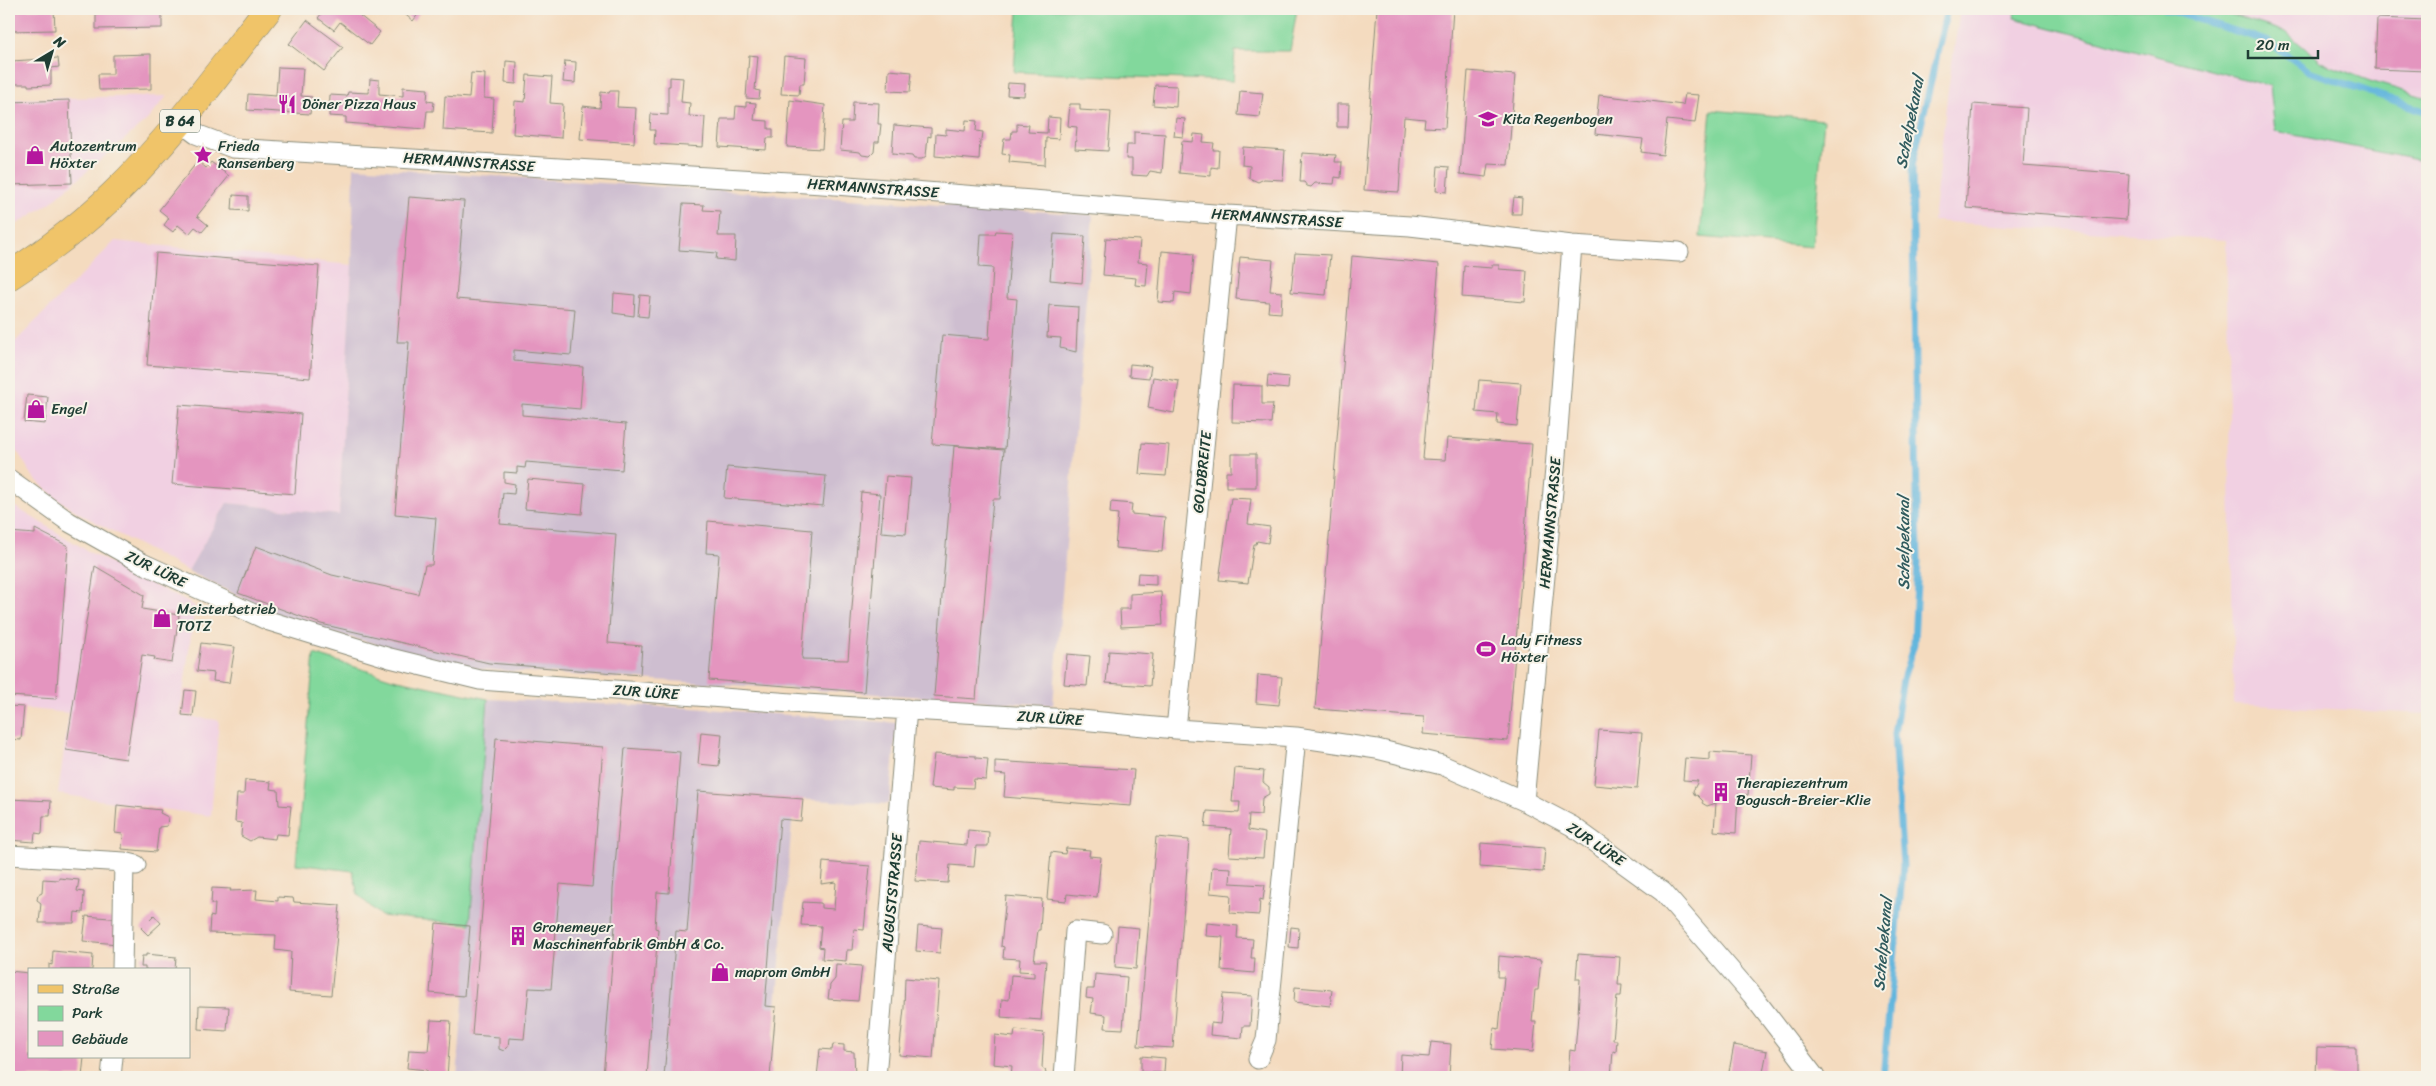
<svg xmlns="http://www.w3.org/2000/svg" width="2436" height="1086" font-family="Sriracha,sans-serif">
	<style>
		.built { fill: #f1d0e2 }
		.industrial { fill: #cebed0 }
		.green { fill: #82d89c; stroke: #508a68 }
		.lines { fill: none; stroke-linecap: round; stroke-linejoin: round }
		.stream { stroke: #61b5dd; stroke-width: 7 }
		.building { fill: #e495bf }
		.street-casing { stroke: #8a8c7a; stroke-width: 21 }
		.primary-casing { stroke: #8a8c7a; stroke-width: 29 }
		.street { stroke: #fff; stroke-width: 19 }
		.primary { stroke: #f0c469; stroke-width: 28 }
		.labels { text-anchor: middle; stroke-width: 4; stroke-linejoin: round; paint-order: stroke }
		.shield { fill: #f7f3e8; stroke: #60746a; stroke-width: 1 }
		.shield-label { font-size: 14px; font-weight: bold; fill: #1f3d34 }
		.poi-label { font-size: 15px; fill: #1f3d34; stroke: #f7f3e8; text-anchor: start }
		.street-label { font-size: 15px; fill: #1f3d34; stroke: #f7f3e8 }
		.water-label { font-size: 16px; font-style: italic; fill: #305b5e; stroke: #f7f3e8 }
	</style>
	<rect width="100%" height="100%" fill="#f7f3e8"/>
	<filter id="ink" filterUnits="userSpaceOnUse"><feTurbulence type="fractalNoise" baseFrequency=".02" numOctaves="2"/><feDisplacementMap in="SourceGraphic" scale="10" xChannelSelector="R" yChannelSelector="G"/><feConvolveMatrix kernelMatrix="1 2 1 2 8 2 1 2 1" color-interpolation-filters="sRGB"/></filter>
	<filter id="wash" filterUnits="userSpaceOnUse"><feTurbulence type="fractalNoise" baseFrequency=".0096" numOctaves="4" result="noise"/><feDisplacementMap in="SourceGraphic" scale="20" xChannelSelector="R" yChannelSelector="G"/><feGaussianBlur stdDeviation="1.12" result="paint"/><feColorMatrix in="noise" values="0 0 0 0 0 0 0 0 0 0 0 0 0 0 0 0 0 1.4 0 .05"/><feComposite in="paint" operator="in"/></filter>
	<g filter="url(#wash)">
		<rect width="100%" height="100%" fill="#f4dbbf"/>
		<path class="built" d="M1960 9H2427V714L2234 704 2226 240 1933 221 1947 97Z
			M167 96 147 120 50 203 9 229V99Z
			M115 241 352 265 339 515 227 503 188 571 84 516 57 499 34 478 9 438V348Z
			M9 503 91 553 195 606 180 716 219 720 211 816 58 794 69 713 9 707Z"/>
		<path class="industrial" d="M354 167 1093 215 1053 705 480 669 323 631 267 610 188 571 227 503 339 515 352 265Z
			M488 699 693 708 897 723 889 804 794 799 770 1077H457Z"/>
		<path class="green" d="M1018 9H1297L1290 51H1235L1233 81 1014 72Z
			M2016 9H2213L2286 32 2321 62 2370 81 2427 98V162L2275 131 2270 86 2014 18Z
			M1711 110 1824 120 1812 247 1700 237Z
			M314 654 393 679 488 699 470 924 381 916 358 895 353 871 296 864Z"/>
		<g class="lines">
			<path class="stream" d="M2165 9 2267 41 2309 71 2427 112
				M1883 1077 1903 866 1894 734 1903 679 1914 644 1918 562 1912 166 1947 9"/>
		</g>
		<g id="blocks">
			<path class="building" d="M9 9H54L55 30 9 31Z
				M96 9H162V28L96 29Z
				M325 9H364L359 15 380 32 370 45 340 22 334 30 318 18Z
				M403 9H422L413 21 401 11Z
				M1377 9H1453L1445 128 1424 127 1425 119 1404 117 1399 192 1364 190Z
				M2377 18 2427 20V71L2375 69Z
				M307 20 343 47 324 71 289 44Z
				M151 54V89L99 90 98 74H113V55Z
				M749 55 758 56 755 90 760 91 759 99 746 98Z
				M784 56 806 58 804 84H800L799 95 781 94Z
				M58 58 59 67 51 68V85L28 86V84H13V82H9V64H12V61Z
				M506 61 517 62 516 84 505 83Z
				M565 61 576 62 575 83 563 82Z
				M278 67 303 68 301 96 312 97 310 114 247 110 248 94 276 96Z
				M889 70 912 72 910 92 888 91Z
				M1468 71 1515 75 1508 165 1488 164 1486 177 1460 174Z
				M471 73 485 74 484 98 494 99 492 133 443 130 445 96 469 98Z
				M527 75 552 77 550 103 563 104 561 138 513 134 515 101 525 102Z
				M670 77 683 78 681 102 690 103 689 116 705 117 703 147 654 144 655 130H650L651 114 668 115V86H670Z
				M370 79 379 80V94L403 96V87L428 89 427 101 434 102 433 111H427L425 129 346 123V117L329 116 330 95 347 96 348 92 369 93Z
				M1008 83 1025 84 1024 96 1007 95Z
				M1155 85 1177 86 1176 107 1153 105Z
				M610 91H618L617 107 636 108 634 143 580 139 583 106 600 108 601 92 609 93Z
				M1240 91 1263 93 1260 117 1238 115Z
				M1685 94 1699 95 1695 123 1667 120 1663 155 1641 152 1643 139 1595 134 1599 95 1683 105Z
				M69 100 72 183 9 185V102Z
				M790 100 825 105 822 149 787 147Z
				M746 102 756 103 754 120 768 121V129H773V138H767L766 150 719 147 721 119H735L736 106 746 107Z
				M853 102 879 103 878 124H881L879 142H875L874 152 870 156 862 155 860 152 840 150 842 122H852Z
				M1070 104H1080V110L1111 112 1108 151 1075 149 1077 127 1068 126Z
				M1337 104H1349L1348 127H1337Z
				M1973 104 2027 108 2023 166 2129 174 2126 220 1966 208Z
				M1048 117 1060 118 1059 139 1046 138 1045 165 1009 162 1010 155 1002 154 1004 139H1011L1012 131H1017V124L1029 125 1028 132 1047 133Z
				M1176 118 1185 119 1183 137 1174 136Z
				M966 120 977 121 976 131 983 132 982 140H980L979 160 935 156 936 134 946 135V129L965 131Z
				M894 125 931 128V137L928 136 926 156 922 159H914L912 156 892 154Z
				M1134 132 1165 134 1162 173 1150 171 1147 176 1132 175V159H1126L1127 145H1134Z
				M1194 134 1204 135 1203 142 1214 143 1213 150H1219L1218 168 1211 167V176L1179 173 1182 141 1193 142Z
				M1243 147 1285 150 1283 180 1264 179 1258 182 1249 178 1250 166 1242 165Z
				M1302 153 1336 155 1335 162H1342L1341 178 1335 177 1334 184 1315 183 1311 187 1307 186 1304 182H1300Z
				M198 161 206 168 211 162 229 176 197 216 208 225 202 232 195 227 189 234 178 225 173 232 164 225 169 218 159 210Z
				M1438 166 1449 167 1447 192 1436 191Z
				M233 195 248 196V211L232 210Z
				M409 197 464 201 456 299 575 309 571 355 514 350V361L583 367 580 409 522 404V415L626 424 622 470 526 462 525 468 517 467V473L504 472V482L515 484 514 494 503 493 500 524 616 534 608 643 642 646 640 675 489 663 321 624 238 593 256 546 332 575 418 594 425 565H432L436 518 395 514 409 342H397Z
				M1514 197 1522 198 1521 214H1512Z
				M683 204 704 205 703 210 720 211 718 236H736L735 261 716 259 717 253 679 250Z
				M996 231 1012 232 1007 298 1017 299 1005 449 932 444 942 335 989 339 993 268 979 267 981 234H995Z
				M1054 234 1085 236 1082 283 1050 280Z
				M1106 238 1140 240 1138 262 1148 263 1146 286 1135 285 1136 278 1103 275Z
				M1162 251 1194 254 1191 294 1175 292 1174 303 1158 302Z
				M156 253 319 266 310 378 147 365Z
				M1295 253 1330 255 1326 295 1291 292Z
				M1352 256 1439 264 1423 459 1445 460 1447 438 1532 444 1508 741 1423 734 1424 717 1315 709Z
				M1240 257 1273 260 1270 291 1282 292 1281 313 1268 312 1269 302 1236 299Z
				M1492 265H1499V269L1527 271 1525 302 1462 297 1464 266 1492 268Z
				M614 293 635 295 634 316 613 313Z
				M640 295 650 296 648 317 638 316Z
				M1049 305 1078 307 1076 352 1060 348 1061 338 1047 337Z
				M1130 364 1151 366 1149 378 1129 376Z
				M1268 375 1289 377 1288 389 1267 387Z
				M1153 377 1179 381 1174 413 1148 408Z
				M1479 380 1521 383 1517 426 1497 424 1498 414 1476 412Z
				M1233 385 1262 386V404H1273L1271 423 1232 422Z
				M27 395 48 397 45 424 24 422Z
				M179 405 301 414 295 494 172 484Z
				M1142 443 1169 445 1166 476 1139 474Z
				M954 446 1004 450 1000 499H993L976 699 934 696Z
				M1231 454H1256V487H1226V472H1231Z
				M727 467 826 476 823 506 724 498Z
				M886 476 911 478 906 534 881 532Z
				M528 479 585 484 582 514 525 509Z
				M861 492 880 494 864 692 709 680 719 554 706 553 708 521 812 530 802 659 848 660Z
				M1231 498 1251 499 1248 524 1270 527 1268 543 1257 541 1256 544H1254L1248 583 1219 580Z
				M1111 502 1132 504 1131 514 1165 517 1162 552 1115 548 1118 514 1110 513Z
				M35 529 68 546 56 699 9 696V532L35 534Z
				M95 566 144 595 142 609 179 615 172 663 154 660 155 657 142 655 126 759 66 750Z
				M1138 573 1156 574V585L1137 584Z
				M1161 592 1163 625 1121 627 1120 609H1130V594Z
				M201 643 235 647 229 683 213 681 214 673 197 671Z
				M1109 651 1153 654 1150 686 1106 683Z
				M1067 654 1090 656 1087 686 1064 684Z
				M1258 675 1282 677 1279 705 1256 703Z
				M185 690 196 691 193 716 182 715Z
				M9 706 24 707 21 740 9 739Z
				M1599 730 1642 733 1637 789 1594 785Z
				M701 732 722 734 719 766 698 764Z
				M496 738 603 747 592 887 560 884 551 989 529 988 524 1039 509 1038 508 1047 504 1051 499 1049V1037L472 1035Z
				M625 748 680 752 669 893 657 892 655 928 658 929 647 1077H603L615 925H612L613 890Z
				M1710 752 1751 755 1748 795 1738 794 1736 833 1714 831 1716 803 1707 806 1702 803 1703 801 1697 795 1695 796 1693 791 1698 781 1683 780 1685 758 1710 760Z
				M934 754 976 756V758L988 759 986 780 974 779 973 788 954 787V790L930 788Z
				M995 761 1134 770 1131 806 1101 804V805L1004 797 1006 775 995 774Z
				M1235 768 1264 771 1263 782 1269 787V794L1262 798 1261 815 1249 814 1248 830 1265 833 1263 858 1229 856 1231 829 1205 827 1207 811 1239 813 1240 802H1232Z
				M245 780 271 782 270 789 278 790 279 805 291 806 288 835 276 834 275 839 257 837 250 841 241 836 242 823 235 822 237 794H244Z
				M698 791 803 799 801 821 780 819 765 1006 776 1007 770 1077H664L676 931 687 932Z
				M9 799 51 801 50 816H43L42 834 35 833 34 842 9 840Z
				M117 805 161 810 160 813 168 817 167 826 159 827 156 852 122 849 123 834 115 833Z
				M968 830 989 832 988 846H976L974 867 950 865 948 883 915 881 919 841 967 845Z
				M1156 837 1189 840 1173 1048 1138 1046Z
				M1481 843 1545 848 1543 872 1480 867Z
				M1066 848 1090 850 1089 856 1101 857 1097 897 1067 894 1066 901 1047 899 1051 852 1065 854Z
				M823 862 870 866 864 930 854 929 852 950H847L846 961 822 959 823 948 819 947 821 926 801 925 803 902 821 903V908L834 909 836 882 821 884Z
				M1212 867 1231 868 1230 883 1265 885 1263 900 1260 899 1259 915 1230 913 1231 895 1210 893Z
				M59 878 79 880 77 891 84 892 83 913 75 912 74 923H39L41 903 37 900 38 895 42 893 43 879 59 880Z
				M212 888 231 889 230 891 257 890 256 899 278 901V897L293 898 294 902 340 905 331 995 289 992 291 952 275 950 276 935 209 933 210 916 214 917 215 904H211Z
				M1006 896 1042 899 1040 930H1038L1034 961H1046L1041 1020 1001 1017 1002 999 1009 1000 1011 975 1034 977V972L1019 971 1020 959 1003 958 1004 947 1001 946Z
				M154 915 161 923 148 935 141 928Z
				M86 916 121 919 118 944 83 941Z
				M436 923 470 926 464 996 430 993Z
				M1207 923 1238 926 1237 938 1253 939 1251 958H1255L1254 973 1221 970 1223 937 1206 936Z
				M918 926 942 928 940 953 916 951Z
				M1118 926 1139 928 1136 969 1115 967Z
				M1291 927 1299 928 1298 948 1289 947Z
				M53 951 93 955 92 970H49V964L52 965Z
				M146 954 176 957 175 970H145V967H141L142 956H146Z
				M1578 954 1620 957 1618 985H1622L1621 996H1617L1613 1040H1617L1616 1052 1613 1051 1611 1077 1568 1075 1570 1050 1575 1051 1578 1015 1580 979H1576Z
				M1499 956 1541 960 1538 990H1535L1532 1022H1536L1533 1052 1492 1049 1494 1028 1499 1029 1504 977H1498Z
				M836 964 862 966 858 1001 828 999 830 985 835 979Z
				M9 971 29 973V1057H84L82 1077H9Z
				M1095 974 1127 977 1123 1029 1105 1028 1106 1015 1091 1013 1093 999 1086 998 1087 989H1094Z
				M905 978 939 981 933 1058 899 1055 904 1008Z
				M1295 987 1332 990 1330 1006 1294 1002Z
				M1223 994 1252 996 1250 1026H1243L1242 1038 1210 1035 1211 1023 1220 1024Z
				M199 1006 229 1007 227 1031 198 1029Z
				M431 1020 451 1021 447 1077H427V1070L407 1068 409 1050 428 1051Z
				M1015 1030 1044 1033 1042 1068 1046 1071 1045 1077H1011L1012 1066 993 1064 995 1035 1014 1037Z
				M1431 1042 1451 1044 1449 1077H1400L1401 1055 1429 1057Z
				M833 1044 844 1045V1051L854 1052 855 1077H817L820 1049 832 1050Z
				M1734 1045 1767 1051 1762 1077H1728Z
				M2317 1047 2356 1048V1077H2316Z
				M1141 1056 1165 1058 1164 1073 1141 1072Z"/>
		</g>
	</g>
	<g filter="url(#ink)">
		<use href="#blocks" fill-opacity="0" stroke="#8a8c7a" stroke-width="1"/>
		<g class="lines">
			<g class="street-casing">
				<path id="street" d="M180 122 196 134 233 148 822 184 1227 215 1410 226 1572 245 1679 252
					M9 479 69 522 142 563 269 621 390 658 480 680 805 704 1070 719 1176 729 1296 737 1377 749 1442 765 1524 801 1572 826 1663 892 1752 995 1815 1077
					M1176 729 1227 215
					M1524 801 1555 469 1572 245
					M9 855 124 862 136 865
					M122 970 124 862
					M1258 1059 1266 1040 1296 737
					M111 1077 113 1057
					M876 1077 907 709
					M1064 1077 1075 931 1102 934"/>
			</g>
			<g class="primary-casing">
				<path id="primary" d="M9 276C46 252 82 225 114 194 172 138 219 72 268 9"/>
			</g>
			<use href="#street" class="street"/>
			<use href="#primary" class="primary"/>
		</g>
	</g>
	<defs>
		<g id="restaurant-bare" transform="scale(1.5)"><path d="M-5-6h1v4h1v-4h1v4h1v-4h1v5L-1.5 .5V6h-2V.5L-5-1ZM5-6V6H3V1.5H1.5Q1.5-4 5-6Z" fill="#b5179e" stroke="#f7f3e8" stroke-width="2.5" paint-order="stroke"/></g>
		<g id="school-bare" transform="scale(1.5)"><path d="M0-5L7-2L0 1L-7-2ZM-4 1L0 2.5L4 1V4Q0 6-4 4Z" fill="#b5179e" stroke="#f7f3e8" stroke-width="2.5" paint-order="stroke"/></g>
		<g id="shop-bare" transform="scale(1.5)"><path d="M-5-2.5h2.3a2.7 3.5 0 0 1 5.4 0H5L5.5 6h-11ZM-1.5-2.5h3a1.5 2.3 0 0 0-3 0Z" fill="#b5179e" stroke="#f7f3e8" stroke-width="2.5" paint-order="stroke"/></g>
		<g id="sight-bare" transform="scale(1.5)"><path d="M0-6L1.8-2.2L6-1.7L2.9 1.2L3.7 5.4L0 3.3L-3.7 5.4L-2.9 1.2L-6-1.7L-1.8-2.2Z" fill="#b5179e" stroke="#f7f3e8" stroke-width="2.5" paint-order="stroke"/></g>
		<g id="stadium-bare" transform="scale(1.5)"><path d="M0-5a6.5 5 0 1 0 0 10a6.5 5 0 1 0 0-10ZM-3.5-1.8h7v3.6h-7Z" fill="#b5179e" stroke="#f7f3e8" stroke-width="2.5" paint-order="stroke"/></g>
		<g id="building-bare" transform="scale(1.5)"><path d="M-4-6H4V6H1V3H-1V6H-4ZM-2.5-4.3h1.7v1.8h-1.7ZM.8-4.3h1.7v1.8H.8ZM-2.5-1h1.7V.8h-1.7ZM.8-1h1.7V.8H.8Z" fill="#b5179e" stroke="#f7f3e8" stroke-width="2.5" paint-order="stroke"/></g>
	</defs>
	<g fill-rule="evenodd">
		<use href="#restaurant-bare" x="287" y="104"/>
		<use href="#school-bare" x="1488" y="119"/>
		<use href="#shop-bare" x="35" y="155"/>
		<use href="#sight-bare" x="203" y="155"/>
		<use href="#shop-bare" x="36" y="409"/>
		<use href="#shop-bare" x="162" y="618"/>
		<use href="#stadium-bare" x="1486" y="649"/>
		<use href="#building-bare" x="1721" y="792"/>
		<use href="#building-bare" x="518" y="936"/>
		<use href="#shop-bare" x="720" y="972"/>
	</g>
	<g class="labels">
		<rect class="shield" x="160" y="109.5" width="40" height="23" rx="4"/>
		<g class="shield-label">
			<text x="180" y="126">B 64</text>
		</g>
		<g class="poi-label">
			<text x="302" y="109">Döner Pizza Haus</text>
			<text x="1503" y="124">Kita Regenbogen</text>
			<text x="50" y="151">Autozentrum<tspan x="50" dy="17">Höxter</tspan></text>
			<text x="218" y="151">Frieda<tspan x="218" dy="17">Ransenberg</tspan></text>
			<text x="51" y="414">Engel</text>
			<text x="177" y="614">Meisterbetrieb<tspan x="177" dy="17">TOTZ</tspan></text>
			<text x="1501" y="645">Lady Fitness<tspan x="1501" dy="17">Höxter</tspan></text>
			<text x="1736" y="788">Therapiezentrum<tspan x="1736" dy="17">Bogusch-Breier-Klie</tspan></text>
			<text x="533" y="932">Gronemeyer<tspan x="533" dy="17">Maschinenfabrik GmbH &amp; Co.</tspan></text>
			<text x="735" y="977">maprom GmbH</text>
		</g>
		<g class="street-label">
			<text transform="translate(469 162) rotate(4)" y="5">HERMANNSTRASSE</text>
			<text transform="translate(873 188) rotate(4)" y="5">HERMANNSTRASSE</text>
			<text transform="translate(1277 218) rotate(4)" y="5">HERMANNSTRASSE</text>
			<text transform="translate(1202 472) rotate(-84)" y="5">GOLDBREITE</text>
			<text transform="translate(1550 523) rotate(-85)" y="5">HERMANNSTRASSE</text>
			<text transform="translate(156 569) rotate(26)" y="5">ZUR LÜRE</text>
			<text transform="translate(646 692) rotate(4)" y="5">ZUR LÜRE</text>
			<text transform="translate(1050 718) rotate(4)" y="5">ZUR LÜRE</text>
			<text transform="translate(1596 844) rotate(34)" y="5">ZUR LÜRE</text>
			<text transform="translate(892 893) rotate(-85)" y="5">AUGUSTSTRASSE</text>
		</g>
		<g class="water-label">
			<text transform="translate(1909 122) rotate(-79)" y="6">Schelpekanal</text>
			<text transform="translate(1903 543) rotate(-90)" y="6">Schelpekanal</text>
			<text transform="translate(1882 944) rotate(-85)" y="6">Schelpekanal</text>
		</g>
	</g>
	<rect width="2436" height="1086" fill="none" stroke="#f7f3e8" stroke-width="30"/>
	<rect x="28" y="968" width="162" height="90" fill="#f7f3e8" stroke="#a1aaa0"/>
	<rect x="38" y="985" width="25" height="8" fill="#f0c469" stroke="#a1aaa0"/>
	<text x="72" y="994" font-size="15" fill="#1f3d34">Straße</text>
	<rect x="38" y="1006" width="25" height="15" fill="#82d89c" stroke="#a1aaa0"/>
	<text x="72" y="1018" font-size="15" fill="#1f3d34">Park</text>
	<rect x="38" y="1031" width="25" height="15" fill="#e495bf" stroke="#a1aaa0"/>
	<text x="72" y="1044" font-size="15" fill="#1f3d34">Gebäude</text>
	<g transform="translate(52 52) rotate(38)" stroke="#f7f3e8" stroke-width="4" paint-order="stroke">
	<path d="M0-4L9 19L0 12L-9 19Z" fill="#1f3d34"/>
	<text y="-8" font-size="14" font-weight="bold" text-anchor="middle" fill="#1f3d34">N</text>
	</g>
	<path d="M2248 50v8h70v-8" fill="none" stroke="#1f3d34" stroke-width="2.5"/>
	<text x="2256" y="50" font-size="15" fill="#1f3d34" stroke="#f7f3e8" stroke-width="4" paint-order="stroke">20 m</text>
</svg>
